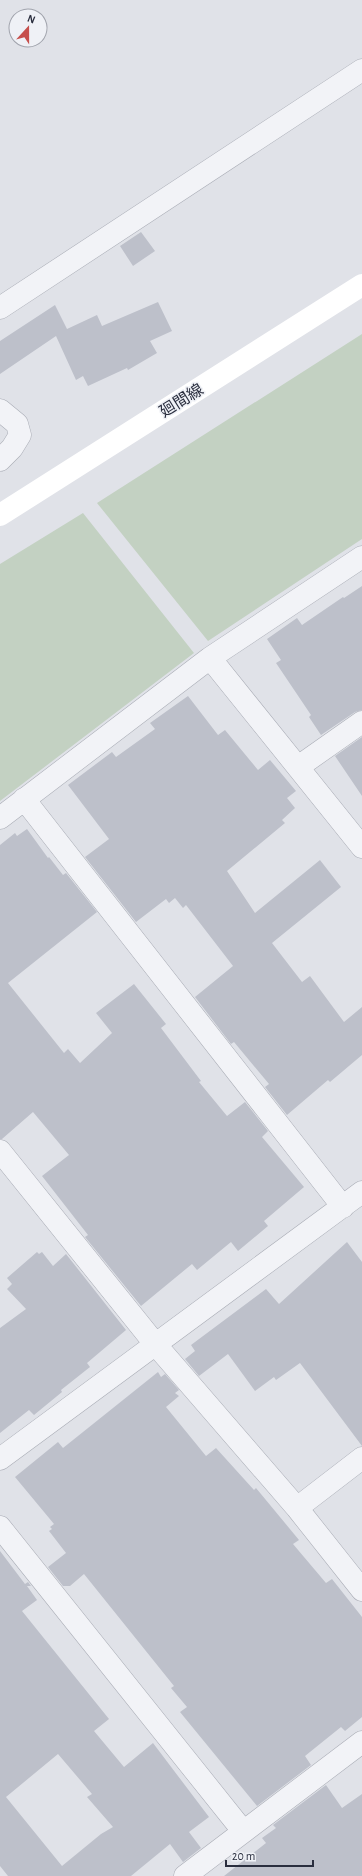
<svg xmlns="http://www.w3.org/2000/svg" width="362" height="1876" font-family="'Alegreya Sans','Noto Sans JP',sans-serif">
	<style>
		.green { fill: #c3d1c2 }
		.building { fill: #bdc0ca; fill-rule: evenodd }
		.lines { fill: none; stroke-linecap: round; stroke-linejoin: round }
		.street-casing { stroke: #a9acb5; stroke-width: 23 }
		.street { stroke: #f2f3f7; stroke-width: 22 }
		.secondary { stroke: #fff; stroke-width: 22 }
		.labels { text-anchor: middle; stroke-width: 3; stroke-linejoin: round; paint-order: stroke }
		.street-label { font-size: 16px; fill: #2a2e3e; stroke: #eff1f6 }
	</style>
	<rect width="100%" height="100%" fill="#e0e2e8"/>
	<path class="green" d="M362 334V539L208 641 97 503Z
		M83 513 194 653 0 801V564Z"/>
	<path class="building" d="M141 232 155 251 133 266 120 246Z
		M158 302 172 331 150 341 157 353 128 370 127 368 88 386 83 376 76 380 56 336 0 374V341L55 305 67 329 97 315 102 326Z
		M362 586V710L355 712 321 735 309 717 311 715 276 663 281 660 267 639 297 618 302 625 343 597 344 598Z
		M188 696 218 735 225 730 258 770 270 760 296 791 287 798 295 808 282 820 285 823 227 871 255 913 320 860 341 887 272 943 302 982 310 976 344 1022 362 1007V1055L330 1082 328 1080 287 1115 265 1087 269 1084 234 1042 231 1044 195 997 233 966 186 905 183 908 175 898 169 903 166 899 136 922 85 857 109 839 68 785 112 752 116 757 155 729 150 723Z
		M362 737V796L335 756Z
		M27 829 48 858 49 857 63 875 66 873 97 912 8 983 64 1053 68 1049 80 1063 112 1033 96 1013 134 984 166 1024 161 1028 201 1081 199 1082 227 1116 245 1102 268 1131 262 1137 304 1187 264 1221 268 1226 238 1251 231 1242 197 1270 192 1264 141 1306 85 1237 88 1235 42 1176 69 1155 33 1112 2 1139H0V845L15 833 17 836Z
		M347 1242 362 1262V1446L300 1363 276 1380 274 1377 255 1391 228 1354 199 1376 185 1359 195 1351 191 1345 266 1289 279 1304Z
		M37 1252 39 1254 42 1252 53 1266 66 1254 126 1330 87 1363 90 1367 61 1390 62 1392 34 1415 29 1410 0 1433V1328L26 1309 7 1289 12 1284 7 1278Z
		M158 1372 161 1377 165 1374 179 1390 175 1393 179 1396 166 1407 206 1456 216 1448 254 1490 256 1488 299 1540 293 1544 326 1583 332 1579 362 1617V1717L345 1731 341 1727 305 1756 311 1765 257 1806 180 1712 187 1707 171 1688 174 1686 84 1574 70 1586H63L48 1567 66 1553 49 1531 52 1529 50 1527 54 1524 15 1477 58 1442 63 1448Z
		M0 1551 25 1584 28 1582 31 1586H27L37 1600 22 1611 109 1719 94 1731 124 1767 153 1743 209 1817 189 1832 201 1848 183 1862 170 1844 131 1876H8L0 1866ZM58 1754 92 1794 87 1797 113 1827 101 1834 62 1866 6 1797Z
		M326 1785 342 1808 362 1794V1876H224L266 1843 262 1838 276 1828 273 1825Z"/>
	<g class="lines">
		<g class="street-casing">
			<path id="street" d="M0 308 362 70
				M0 410 17 424 20 435 12 448 0 460
				M210 658 362 847
				M298 767 362 722
				M24 799 343 1207
				M0 818 210 658 362 557
				M0 1151 156 1345 297 1508 362 1590
				M0 1459 362 1192
				M297 1508 362 1458
				M0 1527 243 1831
				M185 1876 362 1742"/>
		</g>
		<use href="#street" class="street"/>
		<path class="secondary" d="M0 515 362 285"/>
	</g>
	<g class="labels">
		<g class="street-label">
			<text transform="translate(181 400) rotate(-32)" y="6">廻間線</text>
		</g>
	</g>
	<g transform="translate(28 28) rotate(21)"><circle r="19" fill="#eff1f6" stroke="#a0a3ac"/>
	<path d="M0-3L7 15L0 10L-7 15Z" fill="#c64f4c"/>
	<text y="-6" font-size="11" font-weight="bold" text-anchor="middle" fill="#2a2e3e">N</text>
	</g>
	<path d="M226 1860v6h87v-6" fill="none" stroke="#2a2e3e" stroke-width="2"/>
	<text x="232" y="1860" font-size="12" fill="#2a2e3e" stroke="#eff1f6" stroke-width="3" paint-order="stroke">20 m</text>
</svg>
